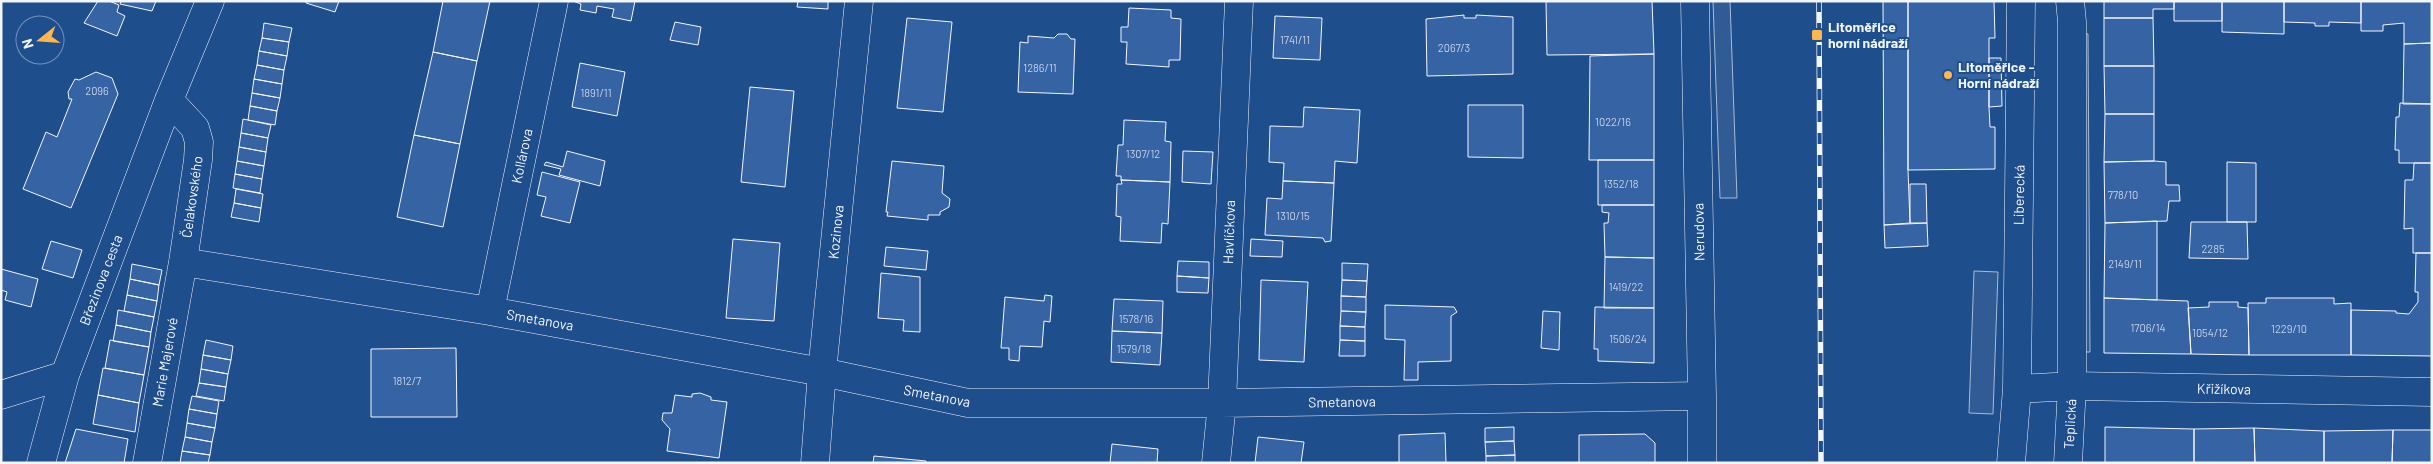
<svg xmlns="http://www.w3.org/2000/svg" width="2433" height="464" font-family="Barlow,sans-serif">
	<style>
		.built { fill: #305b95; stroke: #a8bbd7 }
		.building { fill: #3563a3; stroke: #f2f6ff }
		.lines { fill: none; stroke-linecap: round; stroke-linejoin: round }
		.minor-casing { stroke: #f2f6ff; stroke-width: 29 }
		.minor { stroke: #1f4e8c; stroke-width: 28 }
		.rail-casing { stroke: #f2f6ff; stroke-width: 5.5 }
		.rail { stroke: #1f4e8c; stroke-width: 4; stroke-dasharray: 11; stroke-linecap: butt }
		.poi-dot { fill: #ffb74d; stroke: #1f4e8c; stroke-width: 2 }
		.labels { text-anchor: middle; stroke-width: 4; stroke-linejoin: round; paint-order: stroke }
		.number-label { font-size: 11px; fill: #c3d1e8 }
		.poi-label { font-size: 14px; font-weight: bold; fill: #f2f6ff; stroke: #1f4e8c; text-anchor: start }
		.street-label { font-size: 14px; fill: #f2f6ff; stroke: #1f4e8c }
	</style>
	<rect width="100%" height="100%" fill="#1f4e8c"/>
	<path class="built" d="M1713 1H1730L1737 198H1720Z
		M2081 34H2088L2090 352H2082Z
		M1974 271 1998 272 1993 414 1969 413Z"/>
	<path class="building" d="M98 1H109L119 5 117 12 125 16 117 36 84 23Z
		M121 1H156L152 11 120 4Z
		M306 1H339L335 12 306 3Z
		M443 1H490L477 61 433 52Z
		M573 1H635L631 21 612 17 614 9 597 6 596 13 580 10 581 4Z
		M798 1H828V9L797 7Z
		M1546 1H1652L1654 54 1547 55Z
		M1883 1H1908V170L1910 223 1884 225Z
		M1908 1H1994L1995 38H1989V107L1990 127H1995V169L1908 170Z
		M2104 1H2174V9H2153V18H2104Z
		M2174 1H2222V21H2174Z
		M2222 1H2284V34L2222 32Z
		M2284 1H2361V23L2329 22V26H2315V23L2284 22Z
		M2361 1H2432V43L2404 44V23L2383 25V31H2361Z
		M1129 8 1171 10V18L1181 19 1180 60H1169V67L1126 64 1127 42H1121V27H1128Z
		M1464 15V18H1476V15L1513 17V74L1427 76 1426 19Z
		M1275 16 1322 18 1320 60 1273 58Z
		M907 18 952 22 943 112 897 108Z
		M2104 18H2153L2154 66H2104Z
		M675 22 701 27 698 45 670 40Z
		M264 23 292 28 289 42 262 38Z
		M1058 34H1067L1071 39H1075L1073 94 1018 92 1020 42 1028 43V36L1054 38Z
		M262 38 289 42 287 56 259 51Z
		M2432 43V104H2403L2404 44Z
		M259 51 287 56 284 70 257 65Z
		M433 52 477 61 460 144 414 135Z
		M1654 54V160H1589L1590 56Z
		M1989 58H2001L2002 106 1989 107Z
		M580 63 625 72 617 116 572 107Z
		M257 65 284 70 282 84 254 79Z
		M2104 66H2154V114H2105Z
		M96 72 112 78 118 94 71 208 23 189 46 132 57 137 72 99H69L68 92 75 79 79 80Z
		M254 79 282 84 280 98 252 93Z
		M750 87 794 91 785 187 741 182Z
		M252 93 280 98 277 111 250 106Z
		M2400 103 2432 104V163H2399V150H2395L2396 117H2399Z
		M1468 105H1523V158L1468 157Z
		M250 106 277 111 275 125 248 120Z
		M1304 107 1360 110 1357 163 1335 161 1334 183 1283 181 1284 163 1269 162 1270 126 1303 127Z
		M2105 114H2154V161L2104 162Z
		M243 119 271 125 268 138 241 133Z
		M1124 120 1166 122 1165 141 1171 142 1170 182 1121 180V176H1116L1118 145H1123Z
		M241 133 268 138 266 152 239 147Z
		M414 135 460 144 443 227 397 217Z
		M239 147 266 152 264 166 237 161Z
		M567 151 605 161 600 186 559 175 561 169 544 165 546 162 563 167Z
		M1183 151 1213 152 1211 184 1182 182Z
		M1598 160H1654V205H1598Z
		M237 161 264 166 262 179 235 174Z
		M892 161 944 166 942 193 950 199 949 207 940 212V215H928V220L887 216 888 212H886Z
		M2154 161 2166 162V185H2179L2180 201H2169L2167 221 2105 223 2104 162Z
		M2227 162 2256 163V222H2227Z
		M2414 163H2432V253H2413V228L2404 229 2405 180H2413Z
		M542 172 580 182 570 223 541 216 546 197 537 195Z
		M235 174 262 179 260 193 233 188Z
		M1121 180 1170 182 1168 224 1162 223 1161 243 1120 241 1121 217 1116 216 1117 184H1122Z
		M1283 181 1334 183 1331 241 1325 242 1323 238 1265 235 1267 198 1282 199Z
		M1910 184H1926L1927 223H1910Z
		M236 189 263 194 261 208 234 203Z
		M234 203 261 208 259 222 231 217Z
		M1602 205H1654V258L1605 257 1604 223H1608L1609 213 1602 212Z
		M2157 221V300L2104 298 2105 223Z
		M2191 222H2247L2248 259 2189 258Z
		M1927 223 1928 246 1885 248 1884 225Z
		M733 239 780 243 774 321 726 318Z
		M1251 239 1283 241 1282 257 1250 256Z
		M51 241 82 250 73 278 42 269Z
		M886 247 928 251 926 270 884 266Z
		M2416 253H2432V356L2351 355V310L2396 311V313L2409 314 2418 302V292H2415Z
		M1605 257 1654 258V308H1604Z
		M1178 261 1209 262V278L1177 276Z
		M1342 263 1368 264 1367 281 1342 280Z
		M132 264 162 270 159 285 130 279Z
		M1 269 38 279 31 307 5 300 7 292 1 290Z
		M881 273 920 277V332L903 331 904 320 878 318Z
		M1177 276 1209 278 1208 293 1177 292Z
		M130 279 159 285 157 301 127 295Z
		M1261 280 1308 282 1304 362 1259 360Z
		M1342 280 1367 281 1366 297 1341 296Z
		M127 295 157 301 154 317 124 311Z
		M1045 295 1052 296 1050 322 1044 321 1042 347 1020 346 1019 361 1009 360V348H1001L1005 297 1044 301Z
		M1341 296 1366 297V312L1341 311Z
		M2104 298 2188 301 2191 354 2104 353Z
		M2266 298H2334V304L2351 303V355H2249L2248 303H2266Z
		M1114 299 1163 301 1162 333 1112 331Z
		M2209 302H2238V307L2248 308 2249 355 2191 354 2188 308 2209 307Z
		M1385 305 1454 307 1457 312 1451 316V361L1418 362V380H1404L1405 340 1385 339Z
		M1595 307 1654 308V363L1598 361V349H1594Z
		M118 310 154 317 151 332 116 325Z
		M1341 311 1366 312 1365 327 1340 326Z
		M1543 311 1560 312 1559 350 1541 348Z
		M116 325 151 332 149 347 113 341Z
		M1340 326 1365 327V341L1340 340Z
		M1112 331 1162 333 1160 365 1111 362Z
		M110 340 149 347 144 375 105 368Z
		M206 340 233 346 231 360 203 355Z
		M1340 340 1365 341V356H1339Z
		M456 348 457 417H371V349Z
		M203 355 231 360 228 374 201 369Z
		M103 368 144 375 139 403 98 395Z
		M201 369 228 374 226 387 199 383Z
		M199 383 226 387 224 401 196 396Z
		M700 393 711 397V400L727 402 719 458 667 451 670 429 662 420 663 413H672L675 395 692 397V394Z
		M98 395 139 403 135 432 93 424Z
		M192 396 219 401 217 414 189 409Z
		M189 409 217 414 215 428 187 423Z
		M187 423 215 428 212 442 185 437Z
		M1514 427V441L1485 442V428Z
		M2105 427 2194 429V463H2105Z
		M2254 428 2324 431V463H2255Z
		M2254 428 2255 463H2194V429Z
		M76 429 128 439 124 463H65Z
		M2393 430H2432V463H2392Z
		M2393 430 2392 463H2324V431Z
		M1445 433 1446 463H1399V435Z
		M1645 434 1655 443V463H1579V435Z
		M185 437 212 442 210 455 182 451Z
		M1258 437 1304 442 1301 463H1255Z
		M1514 441 1515 455 1486 456 1485 442Z
		M1112 444 1158 449 1157 463H1110Z
		M182 451 210 455 208 463H180Z
		M1515 455V463H1486V456Z
		M874 456 926 461V463H873Z"/>
	<g class="lines">
		<g class="minor-casing">
			<path id="minor" d="M1695 1 1702 396V463
				M183 262 490 311 822 372 968 403H1222L1702 396
				M490 311 554 1
				M2017 389 2072 386 2432 392
				M1 395 65 375
				M41 463 65 375 169 100 210 1
				M147 463 183 262 198 160 199 142 195 128 169 100
				M815 463 822 372 859 1
				M1216 463 1222 403 1239 1
				M2011 463 2017 389 2021 1
				M2068 463 2072 386V22L2070 1"/>
		</g>
		<use href="#minor" class="minor"/>
		<g class="rail-casing">
			<path id="rail" d="M1819 1 1821 463"/>
		</g>
		<use href="#rail" class="rail"/>
	</g>
	<g class="poi-dot">
		<rect x="1811" y="29" width="12" height="12" rx="2.5"/>
		<circle cx="1948" cy="75" r="5"/>
	</g>
	<g class="labels">
		<g class="number-label">
			<text x="1295" y="44">1741/11</text>
			<text x="1454" y="52">2067/3</text>
			<text x="1040" y="72">1286/11</text>
			<text x="97" y="95">2096</text>
			<text x="596" y="97">1891/11</text>
			<text x="1613" y="126">1022/16</text>
			<text x="1143" y="158">1307/12</text>
			<text x="1621" y="188">1352/18</text>
			<text x="2123" y="199">778/10</text>
			<text x="1293" y="220">1310/15</text>
			<text x="2213" y="253">2285</text>
			<text x="2125" y="268">2149/11</text>
			<text x="1626" y="291">1419/22</text>
			<text x="1136" y="323">1578/16</text>
			<text x="2148" y="332">1706/14</text>
			<text x="2289" y="333">1229/10</text>
			<text x="2210" y="337">1054/12</text>
			<text x="1628" y="343">1506/24</text>
			<text x="1134" y="353">1579/18</text>
			<text x="407" y="385">1812/7</text>
		</g>
		<g class="poi-label">
			<text x="1828" y="32">Litoměřice<tspan x="1828" dy="16">horní nádraží</tspan></text>
			<text x="1958" y="72">Litoměřice -<tspan x="1958" dy="16">Horní nádraží</tspan></text>
		</g>
		<g class="street-label">
			<text transform="translate(522 156) rotate(-78)" y="5">Kollárova</text>
			<text transform="translate(2019 195) rotate(-89)" y="5">Liberecká</text>
			<text transform="translate(192 197) rotate(-82)" y="5">Čelakovského</text>
			<text transform="translate(836 232) rotate(-84)" y="5">Kozinova</text>
			<text transform="translate(1229 232) rotate(-88)" y="5">Havlíčkova</text>
			<text transform="translate(1699 232) rotate(-91)" y="5">Nerudova</text>
			<text transform="translate(101 280) rotate(-69)" y="5">Březinova cesta</text>
			<text transform="translate(540 320) rotate(10)" y="5">Smetanova</text>
			<text transform="translate(165 362) rotate(-80)" y="5">Marie Majerové</text>
			<text transform="translate(2224 389) rotate(1)" y="5">Křižíkova</text>
			<text transform="translate(937 396) rotate(11)" y="5">Smetanova</text>
			<text transform="translate(1342 402) rotate(-1)" y="5">Smetanova</text>
			<text transform="translate(2070 424) rotate(-87)" y="5">Teplická</text>
		</g>
	</g>
	<rect width="2433" height="464" fill="none" stroke="#f2f6ff" stroke-width="5"/>
	<g transform="translate(40 40) rotate(253)"><circle r="24" fill="#1f4e8c" stroke="#7391ba"/>
	<path d="M0-4L9 19L0 12L-9 19Z" fill="#ffb74d"/>
	<text y="-8" font-size="14" font-weight="bold" text-anchor="middle" fill="#f2f6ff">N</text>
	</g>
</svg>
